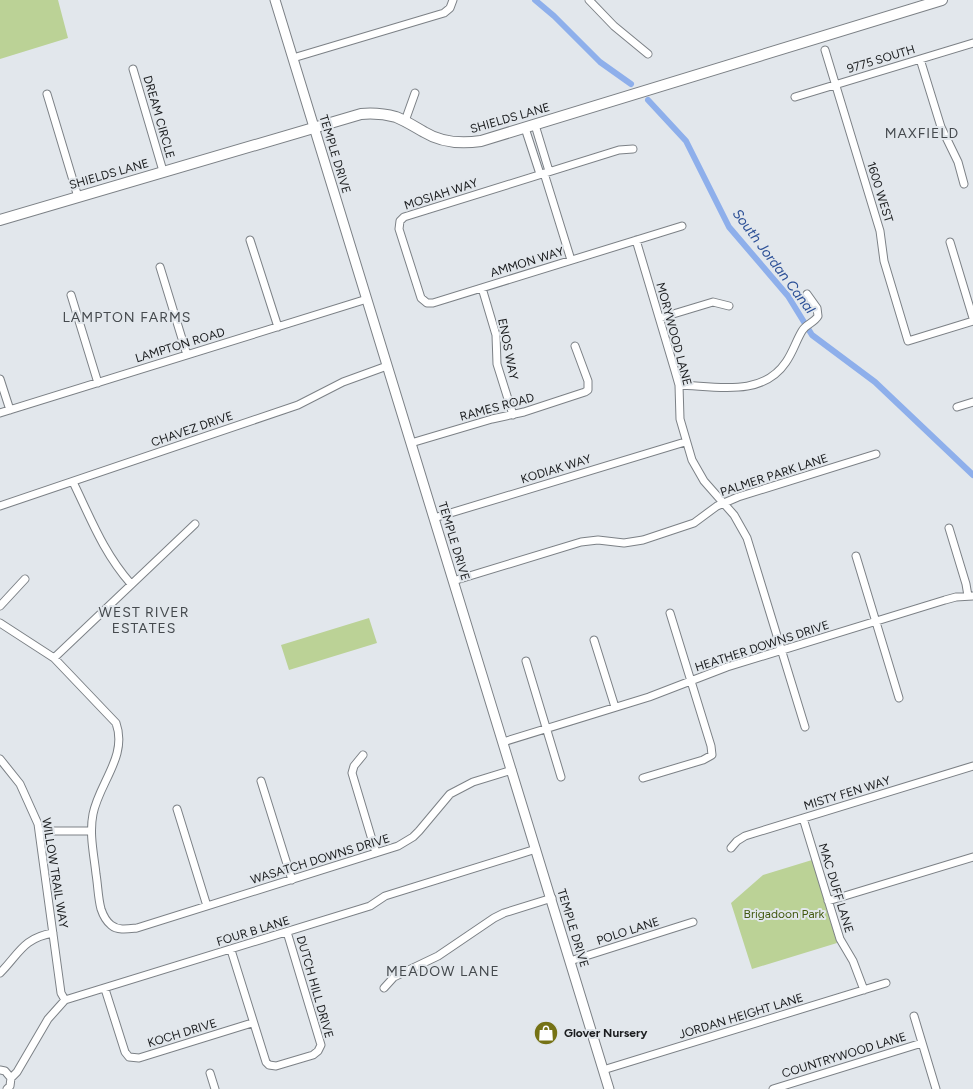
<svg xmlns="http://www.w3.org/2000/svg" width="973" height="1089" font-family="Figtree,sans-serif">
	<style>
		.green { fill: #bbd296 }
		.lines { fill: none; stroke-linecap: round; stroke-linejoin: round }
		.canal { stroke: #8eafeb; stroke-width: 6 }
		.minor-casing { stroke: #7c8186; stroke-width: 9 }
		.tertiary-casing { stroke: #7c8186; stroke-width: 11 }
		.secondary-casing { stroke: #7c8186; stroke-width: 12 }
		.minor { stroke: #fff; stroke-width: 7 }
		.tertiary { stroke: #fff; stroke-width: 9 }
		.secondary { stroke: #fff; stroke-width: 10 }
		.labels { text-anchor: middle; stroke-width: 4; stroke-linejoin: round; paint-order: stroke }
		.street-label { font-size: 12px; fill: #1a1c1e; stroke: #e2e7ec }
		.park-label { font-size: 12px; fill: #435a11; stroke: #e2e7ec }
		.poi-label { font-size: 12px; font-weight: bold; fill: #1a1c1e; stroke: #e2e7ec; text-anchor: start }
		.neighbourhood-label { font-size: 14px; letter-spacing: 1px; fill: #454a4e; stroke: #e2e7ec }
		.water-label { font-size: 14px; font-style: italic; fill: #2b4f96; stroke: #e2e7ec }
	</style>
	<rect width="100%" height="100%" fill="#e2e7ec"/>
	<path class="green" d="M0 0H58L68 38 0 59Z
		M369 618 377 643 289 670 281 645Z
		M812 860 837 943 752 969 731 903 763 875Z"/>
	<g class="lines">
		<path class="canal" d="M535 0 554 16 600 62 631 84
			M648 100 686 141 729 227 788 296 812 335 875 382 973 475"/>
		<g class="minor-casing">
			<path id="minor" d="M589 0 614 26 648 54
				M825 50 880 231 884 261 908 341 973 321
				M293 58 444 13 450 8 453 0
				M920 59 941 127 958 162 964 184
				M133 69 163 171
				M47 94 78 197
				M795 97 973 43
				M405 121 415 93
				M535 125 549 171
				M525 128 540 174
				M633 149 619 150 404 217 400 221 399 229 421 298 427 303H433L682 226
				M544 173 571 260
				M250 240 278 327
				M636 240 675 371 679 385 680 419 692 460 704 481 734 515 747 538 805 727
				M950 242 973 318
				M160 267 187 355
				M482 288 496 335 497 364 513 415
				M71 295 98 383
				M660 318 713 302 729 306
				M0 379 10 410
				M679 385C715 386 762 398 786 362 793 352 796 341 802 331 806 324 814 323 818 316L817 308 807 294
				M957 407 973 402
				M0 413 367 299
				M411 443 492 419 524 412 585 392 588 390V381L575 346
				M73 482C91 519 103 552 131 584
				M0 506 298 405 343 382 387 366
				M434 518 685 442
				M949 528 966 584 968 596
				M856 556 899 698
				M453 581 581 542 598 540 624 543 643 540 694 523 717 506 738 497 876 454
				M0 606 25 579
				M0 623 54 658 116 723C128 756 99 783 93 814 89 834 94 855 96 874 98 886 98 898 101 909 103 915 106 921 111 925 118 931 128 929 137 928L398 846 413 837 419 831 450 794 473 782 512 770
				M594 640 615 707
				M54 658 195 524
				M526 661 561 777
				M503 742 649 697 727 667 945 600 956 597 973 596
				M363 755 354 766 352 773 376 853
				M0 759 20 784 38 824 61 993 65 1000
				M643 778 703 760 712 755 711 746 670 613
				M261 781 292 880
				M177 809 207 906
				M803 818 840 939 853 961 864 990
				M39 831H91
				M731 848 737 841 745 836 973 766
				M828 901 973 857
				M231 950 266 1062 269 1065 276 1066 313 1055 318 1051 321 1045 287 932
				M570 961 693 922
				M0 973C19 954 23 938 53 933
				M384 988 394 977 438 956 494 918 504 913 552 898
				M105 989 125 1052 129 1057 139 1058 252 1023
				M914 1016 936 1089
				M0 1070 5 1071 11 1078 10 1086 7 1089
				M603 1070 886 983
				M210 1073 215 1089
				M11 1078 17 1072 48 1019 65 1000 370 906 385 896 536 849
				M773 1089 922 1043"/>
		</g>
		<g class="tertiary-casing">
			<path id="tertiary" d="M275 0 609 1089"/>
		</g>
		<g class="secondary-casing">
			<path id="secondary" d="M0 220 361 114C373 113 385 114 396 117 406 121 415 127 424 132 442 143 461 144 481 141L942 0"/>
		</g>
		<use href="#minor" class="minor"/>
		<use href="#tertiary" class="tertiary"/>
		<use href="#secondary" class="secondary"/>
	</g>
	<defs>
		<g id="shop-disc" transform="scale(1.25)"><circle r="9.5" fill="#757215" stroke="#e2e7ec"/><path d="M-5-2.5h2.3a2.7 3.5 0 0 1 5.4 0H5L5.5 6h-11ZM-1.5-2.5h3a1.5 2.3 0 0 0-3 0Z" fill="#fff"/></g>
	</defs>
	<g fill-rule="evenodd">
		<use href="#shop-disc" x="546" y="1033"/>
	</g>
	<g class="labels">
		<g class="street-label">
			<text transform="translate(881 59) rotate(-17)" y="4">9775 SOUTH</text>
			<text transform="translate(159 117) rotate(74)" y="4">DREAM CIRCLE</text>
			<text transform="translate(510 118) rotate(-16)" y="4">SHIELDS LANE</text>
			<text transform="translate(335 154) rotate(73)" y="4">TEMPLE DRIVE</text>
			<text transform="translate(109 174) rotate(-16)" y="4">SHIELDS LANE</text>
			<text transform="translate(880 192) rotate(73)" y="4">1600 WEST</text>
			<text transform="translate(441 194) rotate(-18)" y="4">MOSIAH WAY</text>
			<text transform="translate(527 262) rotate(-17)" y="4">AMMON WAY</text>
			<text transform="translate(674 334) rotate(75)" y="4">MORYWOOD LANE</text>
			<text transform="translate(180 345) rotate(-17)" y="4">LAMPTON ROAD</text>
			<text transform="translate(508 349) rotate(79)" y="4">ENOS WAY</text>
			<text transform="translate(497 407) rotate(-15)" y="4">RAMES ROAD</text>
			<text transform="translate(192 429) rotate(-19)" y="4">CHAVEZ DRIVE</text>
			<text transform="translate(556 469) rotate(-17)" y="4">KODIAK WAY</text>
			<text transform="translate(774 475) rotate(-18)" y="4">PALMER PARK LANE</text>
			<text transform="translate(454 541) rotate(73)" y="4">TEMPLE DRIVE</text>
			<text transform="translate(762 646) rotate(-18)" y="4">HEATHER DOWNS DRIVE</text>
			<text transform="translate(847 793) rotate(-17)" y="4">MISTY FEN WAY</text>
			<text transform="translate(320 859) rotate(-17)" y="4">WASATCH DOWNS DRIVE</text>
			<text transform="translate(55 873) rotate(81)" y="4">WILLOW TRAIL WAY</text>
			<text transform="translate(836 888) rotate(73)" y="4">MAC DUFF LANE</text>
			<text transform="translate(573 928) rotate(73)" y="4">TEMPLE DRIVE</text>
			<text transform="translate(253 931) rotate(-17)" y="4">FOUR B LANE</text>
			<text transform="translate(628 931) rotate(-18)" y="4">POLO LANE</text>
			<text transform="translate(315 987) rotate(74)" y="4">DUTCH HILL DRIVE</text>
			<text transform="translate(741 1016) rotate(-17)" y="4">JORDAN HEIGHT LANE</text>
			<text transform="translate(182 1033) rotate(-17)" y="4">KOCH DRIVE</text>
			<text transform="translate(844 1055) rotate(-17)" y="4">COUNTRYWOOD LANE</text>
		</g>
		<g class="park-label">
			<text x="784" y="918">Brigadoon Park</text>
		</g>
		<g class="poi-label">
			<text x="564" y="1037">Glover Nursery</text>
		</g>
		<g class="neighbourhood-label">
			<text x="922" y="138">MAXFIELD</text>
			<text x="127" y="322">LAMPTON FARMS</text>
			<text x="144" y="617">WEST RIVER<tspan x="144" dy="16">ESTATES</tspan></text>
			<text x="443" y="976">MEADOW LANE</text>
		</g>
		<g class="water-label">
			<text transform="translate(774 261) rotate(53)" y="5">South Jordan Canal</text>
		</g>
	</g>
</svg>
